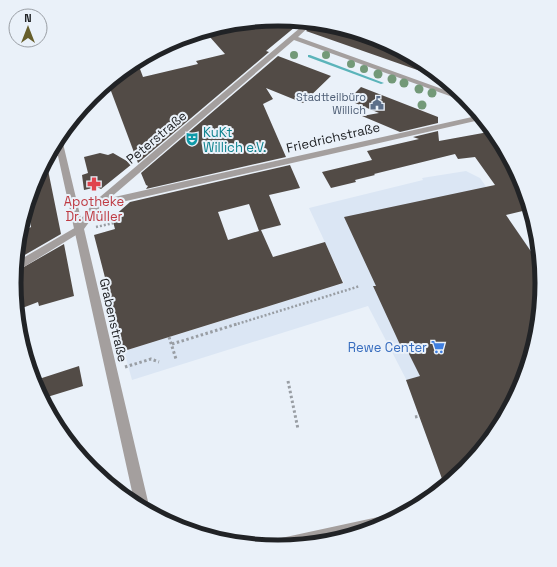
<svg xmlns="http://www.w3.org/2000/svg" width="557" height="567" font-family="'Space Grotesk',sans-serif">
	<style>
		.built { fill: #dbe6f4 }
		.lines { fill: none; stroke-linecap: round; stroke-linejoin: round }
		.stream { fill: #5bb4ba; fill-rule: evenodd }
		.building { fill: #524b46; fill-rule: evenodd }
		.path-far1 { stroke: #999ea4; stroke-width: 2.5; stroke-dasharray: 2 2; stroke-linecap: butt }
		.path { stroke: #999ea4; stroke-width: 3; stroke-dasharray: 2.5 2.5; stroke-linecap: butt }
		.pedestrian { fill: #a49f9e; fill-rule: evenodd }
		.minor { fill: #a49f9e; fill-rule: evenodd }
		.tree { fill: #739978 }
		.labels { text-anchor: middle; stroke-width: 4; stroke-linejoin: round; paint-order: stroke }
		.far-service-label { font-size: 11px; fill: #4e5e75; stroke: #eaf1f9; text-anchor: end }
		.culture-label { font-size: 13px; fill: #0d838f; stroke: #eaf1f9; text-anchor: start }
		.street-label { font-size: 13px; fill: #212326; stroke: #eaf1f9 }
		.health-label { font-size: 13px; fill: #be3a42; stroke: #eaf1f9 }
		.shop-label { font-size: 13px; fill: #366cbe; stroke: #eaf1f9; text-anchor: end }
		.rim { fill: none; stroke: #212326; stroke-width: 5 }
	</style>
	<rect width="100%" height="100%" fill="#eaf1f9"/>
	<path class="built" d="M466 171 480 178 534 255 540 254 543 284 538 335 523 385 498 431 465 471 445 487 406 379 368 306 132 380 124 351 344 283 309 208 423 180 422 178Z"/>
	<g class="lines">
		<path class="stream" d="M308 55H310L384 83 381 84 308 57Z"/>
	</g>
	<path class="building" d="M279 19 305 22 298 28 295 27 266 51 269 52 138 163 108 83 137 61 143 77 198 64 196 61 225 54 209 36Z
		M315 23 330 24 380 39 429 66 426 73 306 31Z
		M278 56 331 76 303 103 266 88 273 99 263 104 286 157 146 189 148 186 146 185 141 173Z
		M361 87 438 117V123L400 132 362 116 379 113 348 100Z
		M438 131 439 141 494 131 499 137 502 143 494 145 517 177 520 176 531 209 506 215 541 266 543 284 538 335 523 385 498 431 465 471 445 487 406 380 420 376 406 348 402 349 373 286H376L344 217 495 185 475 157 458 159 455 154 374 174 375 175 355 180 356 182 331 188 322 172 372 160 367 151 419 139 413 137Z
		M100 153 108 155 113 153 132 164 101 189 97 187 84 190 82 175 88 173 84 157Z
		M46 160 61 234 16 260 19 234 31 227 27 205 34 182Z
		M290 165 300 188 269 195 281 225 261 230 273 257 325 242 343 283 124 351 94 235 115 229 112 218 130 202ZM249 204 259 231 228 240 218 212Z
		M64 244 74 296 39 306 38 302 17 310 14 283 15 272Z
		M79 366 83 386 44 398 42 378Z"/>
	<g class="lines">
		<path class="path-far1" d="M96 227 114 223
			M234 325 360 286"/>
		<path class="path" d="M169 337 176 359
			M172 344 237 324
			M125 367 151 359 159 362
			M288 381 298 429
			M415 417 420 416"/>
		<path class="pedestrian" d="M78 226 81 228 83 230 81 232 19 270 15 271 16 262Z"/>
		<path class="minor" d="M307 22H314L298 37 467 98 472 104 294 40 110 198 481 115 484 119 100 207 84 229 150 510 149 512 135 505 58 156 47 157 50 152 57 150 55 143 61 135 81 219 94 202Z
			M392 514 398 518C361 538 307 551 265 547L267 542 272 540Z"/>
	</g>
	<g class="tree">
		<circle cx="294" cy="55" r="4"/>
		<circle cx="326" cy="55" r="4"/>
		<circle cx="351" cy="64" r="4"/>
		<circle cx="364" cy="69" r="4"/>
		<circle cx="378" cy="74" r="4.5"/>
		<circle cx="392" cy="79" r="4.5"/>
		<circle cx="404" cy="83" r="4.5"/>
		<circle cx="419" cy="89" r="4.5"/>
		<circle cx="432" cy="93" r="4.5"/>
		<circle cx="422" cy="105" r="4.5"/>
	</g>
	<defs>
		<g id="civic-bare" transform="scale(1.08)"><path d="M-.6-6.5H3V-4.5H.6V-3L4-1V1h2V6H-6V1h2V-1L-.6-3ZM-1.2 2.5V6h2.4V2.5Z" fill="#5c6f8a" stroke="#eaf1f9" stroke-width="2.5" paint-order="stroke"/></g>
		<g id="theatre-bare" transform="scale(1.08)"><path d="M-5-5.5Q0-4 5-5.5V0Q5 5 0 6Q-5 5-5 0ZM-3.3-2.5H-1v1.5H-3.3ZM1-2.5H3.3v1.5H1ZM-2.8 1Q0 5.5 2.8 1Z" fill="#0f9aa8" stroke="#eaf1f9" stroke-width="2.5" paint-order="stroke"/></g>
		<g id="pharmacy-bare" transform="scale(1.08)"><path d="M-2-6h4v4h4v4h-4v4h-4v-4h-4v-4h4Z" fill="#e0444e" stroke="#eaf1f9" stroke-width="2.5" paint-order="stroke"/></g>
		<g id="supermarket-bare" transform="scale(1.08)"><path d="M-6-5.5h2.5l.6 2H6L4.5 2H-2.5L-4.4-4H-6ZM-1.5 3.2a1.3 1.3 0 1 0 .1 0ZM3 3.2a1.3 1.3 0 1 0 .1 0Z" fill="#3f7fe0" stroke="#eaf1f9" stroke-width="2.5" paint-order="stroke"/></g>
	</defs>
	<g fill-rule="evenodd">
		<use href="#civic-bare" x="377" y="103"/>
		<use href="#theatre-bare" x="192" y="139"/>
		<use href="#pharmacy-bare" x="94" y="184"/>
		<use href="#supermarket-bare" x="438" y="347"/>
	</g>
	<g class="labels">
		<g class="far-service-label">
			<text x="366" y="101">Stadtteilbüro<tspan x="366" dy="13">Willich</tspan></text>
		</g>
		<g class="culture-label">
			<text x="203" y="137">KuKt<tspan x="203" dy="15">Willich e.V.</tspan></text>
		</g>
		<g class="street-label">
			<text transform="translate(156 137) rotate(-40)" y="5">Peterstraße</text>
			<text transform="translate(333 137) rotate(-13)" y="5">Friedrichstraße</text>
			<text transform="translate(114 320) rotate(77)" y="5">Grabenstraße</text>
		</g>
		<g class="health-label">
			<text x="94" y="206">Apotheke<tspan x="94" dy="15">Dr. Müller</tspan></text>
		</g>
		<g class="shop-label">
			<text x="427" y="352">Rewe Center</text>
		</g>
	</g>
	<path d="M0 0H557V567H0ZM21 283a257 257 0 1 1 514 0a257 257 0 1 1-514 0Z" fill="#eaf1f9" fill-rule="evenodd"/>
	<path class="rim" d="M21 283a257 257 0 1 1 514 0a257 257 0 1 1-514 0Z"/>
	<g transform="translate(28 28)"><circle r="19" fill="#eaf1f9" stroke="#9a9fa5"/>
	<path d="M0-3L7 15L0 10L-7 15Z" fill="#665e2b"/>
	<text y="-6" font-size="11" font-weight="bold" text-anchor="middle" fill="#212326">N</text>
	</g>
</svg>
